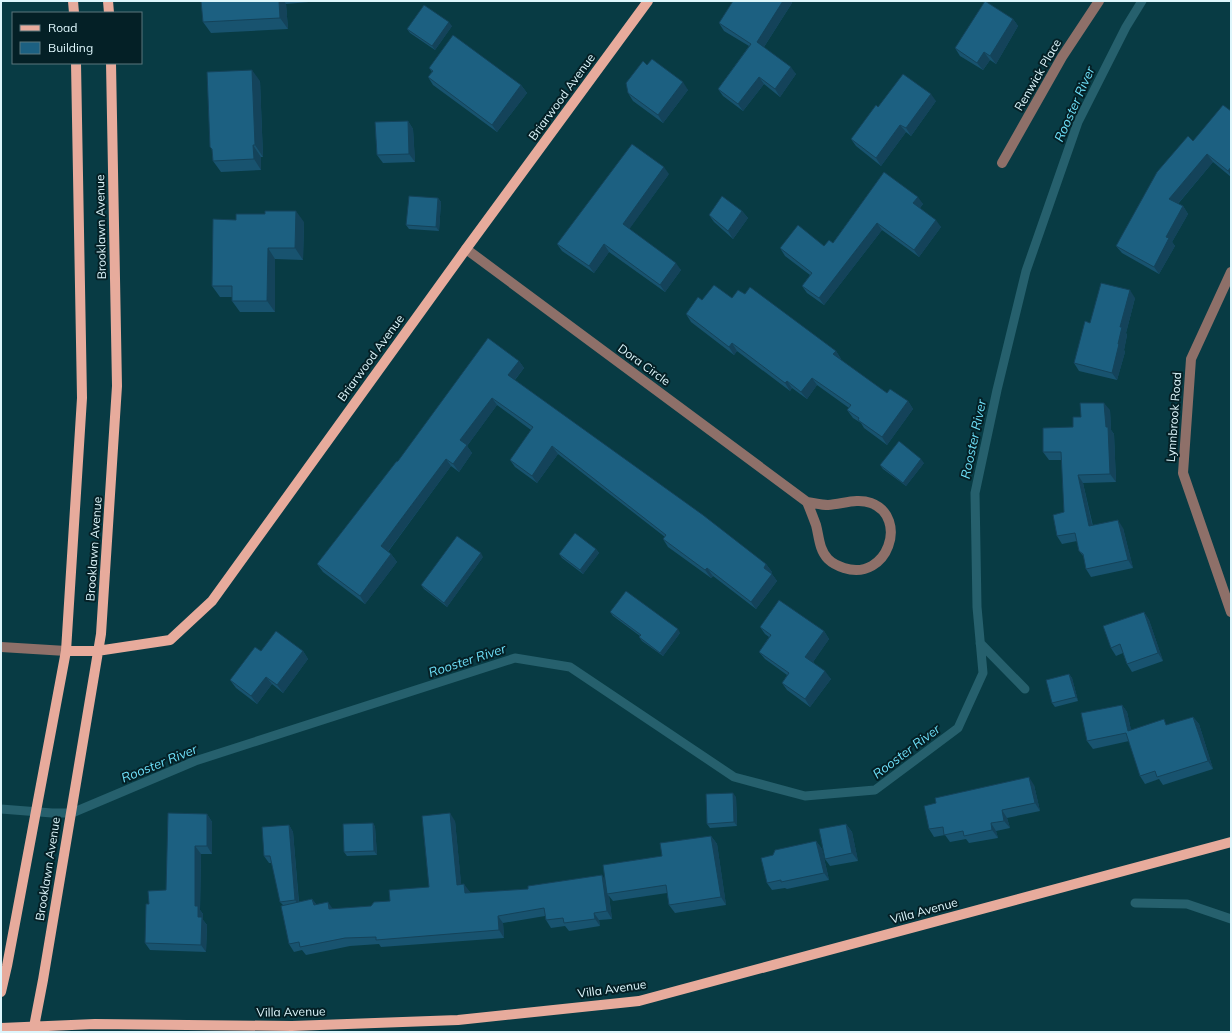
<svg xmlns="http://www.w3.org/2000/svg" width="1232" height="1033" font-family="Mulish,sans-serif">
	<style>
		.lines { fill: none; stroke-linecap: round; stroke-linejoin: round }
		.stream { stroke: #26606d; stroke-width: 9 }
		.minor { stroke: #8e7069; stroke-width: 10 }
		.major { stroke: #e7ab9c; stroke-width: 10 }
		.wall { fill: #18536f }
		.shaded-wall { fill: #14435a }
		.building { fill: #1c6081; stroke: #14435a }
		.labels { text-anchor: middle; stroke-width: 4; stroke-linejoin: round; paint-order: stroke }
		.street-label { font-size: 12px; fill: #def6fc; stroke: #042026 }
		.water-label { font-size: 13px; font-style: italic; fill: #6edff8; stroke: #042026 }
	</style>
	<rect width="100%" height="100%" fill="#083b44"/>
	<g class="lines">
		<path class="stream" d="M980 643 1025 689
			M1 809 52 813H72L195 761 515 658 570 667 734 777 805 796 875 790 958 728 983 673 977 607 975 493 997 390 1026 271 1078 122 1126 27 1142 1
			M1135 903 1187 904 1231 919"/>
		<path class="minor" d="M1002 163 1062 57 1099 1
			M466 249 807 502C814 503 822 505 828 505 843 504 857 498 871 503 909 517 888 582 844 568 838 566 832 563 828 559 819 550 819 536 816 525 813 517 810 509 807 502
			M1231 272 1191 359 1183 473 1231 612
			M1 647 66 651"/>
		<path class="major" d="M73 1 74 13
			M108 1 109 13
			M66 651H97L170 640 212 601 466 249 648 1
			M1 992 7 966 66 651 82 398 76 63
			M1 1028 95 1024 292 1026 458 1020 639 1001 1231 842
			M33 1032 43 980 101 634 117 386 111 63"/>
	</g>
	<path class="wall" d="M201 1H309V2L286 4 288 29 211 33 203 22Z
		M733 1H791L792 3 764 47 796 74 780 97 764 84 743 111 723 96 718 89 749 46 724 31 719 23Z
		M1013 19 1018 26 996 64 990 60 983 70 960 56 955 48Z
		M452 26 435 50 410 33 407 29Z
		M647 65 688 90 663 123 633 101 628 93Z
		M429 68 521 85 527 93 497 132 433 85 428 77 432 72Z
		M260 81 263 157H261V170L221 172 213 161 212 150 210 147Z
		M936 101 911 136 906 132 881 166 856 146 851 139 878 107Z
		M1231 111V177L1213 162 1178 204 1183 206 1188 214 1172 242 1175 246 1159 274 1122 253 1116 246 1193 141Z
		M408 121 413 129 415 162 383 163 377 155Z
		M884 172 923 204 920 208 941 227 919 257 882 230 824 305 807 293 802 286 810 275 785 256 780 248 824 246 833 243Z
		M669 174 629 229 681 270 665 292 609 252 594 273 562 251 557 244Z
		M438 198 441 202 439 231 409 229 406 225Z
		M742 211 748 218 733 239 714 222 709 215Z
		M236 220 304 222 303 260 275 259V312H240L232 301V297H220L212 286Z
		M745 294 836 351 841 359 840 360 887 393 908 401 913 409 887 445 864 428 861 423 853 418 847 410 849 408 817 385 807 399 792 388 790 391 737 351 734 355 691 322 686 314 702 300 732 298Z
		M1135 298 1126 333 1127 335 1124 350 1125 352 1117 380 1079 371 1074 363 1090 323Z
		M519 361 524 368 515 380 766 564 772 572 771 573 777 581 756 609 713 576 711 578 668 547 663 539 665 537 558 454 537 483 515 467 510 460 531 430 497 405 467 446 472 453 459 472 451 466 388 552 391 554 397 562 365 604 323 572 317 564 398 461Z
		M1110 410 1111 430 1114 434 1116 482 1083 483 1093 526 1123 528 1133 568 1091 577 1086 569 1084 557 1079 551 1077 541 1062 544 1057 536 1064 512 1062 460H1049L1043 452 1073 427Z
		M924 463 906 486 883 469 880 465Z
		M596 549 599 553 583 574 562 558 559 554Z
		M483 557 447 607 424 589 421 585Z
		M610 612 680 633 663 656 642 641 639 637 640 636 613 616Z
		M1144 612 1149 620 1163 661 1132 672 1127 664 1123 653 1116 656 1111 648Z
		M760 627 824 631 829 639 813 662 831 679 810 707 787 690 782 683 787 675 765 659 759 652 769 637 765 634Z
		M261 651H303L308 659 283 693 272 684 257 704 236 688 230 680Z
		M1069 674 1072 678 1078 701 1055 707 1052 703Z
		M1122 705 1127 712 1131 730 1168 725 1193 717 1199 724 1213 769 1163 785 1159 779 1145 784 1140 776 1129 741 1093 749 1087 741Z
		M1034 785 1040 811 1007 818 1010 828 996 831 998 838 969 843 966 839 950 842 945 835 934 837 929 829Z
		M736 797 737 826 710 828 707 824Z
		M207 814 212 822V854H201L200 910 203 914V920L207 925 206 952 150 950 145 943 149 904 166 890Z
		M455 821 461 884 470 892V893L528 889 605 879 662 856 711 836 717 844 726 905 675 913 669 905 667 893 613 901 609 896 612 919 599 920 600 926 569 931 565 926 551 928 546 920 545 916 503 923 504 938 381 947 379 944 350 946 306 955 302 950 294 952 289 944 283 905 280 902 272 863H269L264 856 289 825 293 832 299 902 312 899 316 904 333 909 371 906 390 901 429 887Z
		M373 823 375 827 377 855 347 856 344 852Z
		M846 824 852 832 858 861 830 866 825 859Z
		M816 841 822 849 829 880 787 889 785 888 772 890 767 883 773 855Z"/>
	<path class="shaded-wall" d="M279 1H284L286 4 288 29 280 18Z
		M783 1H791L792 3 762 50 757 42Z
		M1013 19 1018 26 996 64 990 56Z
		M449 22 452 26 435 50 432 46Z
		M984 52 990 60 983 70 977 63Z
		M791 67 796 74 780 97 775 89Z
		M252 70 260 81 263 157 255 145Z
		M759 77 764 84 743 111 738 104Z
		M683 82 688 90 663 123 658 115Z
		M521 85 527 93 497 132 492 125Z
		M931 94 936 101 911 136 906 128Z
		M408 121 413 129 415 162 409 154Z
		M900 125 906 132 881 166 876 158Z
		M253 145 261 157V170L254 159Z
		M1207 154 1213 162 1175 207 1169 199Z
		M664 167 669 174 628 231 623 224Z
		M1231 167V176L1228 171Z
		M918 197 923 204 918 210 913 203Z
		M438 198 441 202 439 231 436 227Z
		M1183 206 1188 214 1172 242 1175 246 1159 274 1154 267 1166 237Z
		M296 211 304 222 303 260 295 248Z
		M742 211 748 218 733 239 728 231Z
		M936 220 941 227 919 257 914 250Z
		M877 223 882 230 824 305 819 298Z
		M604 244 609 252 594 273 589 266Z
		M268 248 275 259V312L267 301Z
		M676 263 681 270 665 292 660 285Z
		M1130 290 1135 298 1126 333 1127 335 1124 350 1125 352 1117 380 1112 373 1120 327Z
		M732 343 737 351 734 355 729 347Z
		M836 351 841 359 839 362 833 354Z
		M519 361 524 368 513 382 508 375Z
		M812 378 817 385 807 399 801 392Z
		M787 381 792 388 790 391 785 383Z
		M492 398 497 405 467 446 472 453 459 472 453 464 460 440Z
		M908 401 913 409 887 445 882 437Z
		M1104 403 1110 410 1111 430 1114 434 1116 482 1110 474 1106 427Z
		M552 446 558 454 537 483 532 476Z
		M446 459 451 466 386 554 381 546Z
		M921 459 924 463 906 486 903 483Z
		M1078 475 1083 483 1094 534 1089 526Z
		M1118 520 1123 528 1133 568 1128 560Z
		M596 549 599 553 583 574 580 570Z
		M481 553 483 557 447 607 444 603Z
		M391 554 397 562 365 604 360 596Z
		M766 564 772 572 769 575 764 568Z
		M707 568 713 576 711 578 705 570Z
		M772 574 777 581 756 609 751 602Z
		M1144 612 1149 620 1163 661 1158 653Z
		M678 629 680 633 663 656 660 653Z
		M824 631 829 639 811 665 805 657Z
		M303 651 308 659 283 693 277 685Z
		M825 671 831 679 810 707 805 699Z
		M1069 674 1072 678 1078 701 1076 697Z
		M266 677 272 684 257 704 251 696Z
		M1122 705 1127 712 1133 739 1128 731Z
		M1193 717 1199 724 1213 769 1208 761Z
		M1029 777 1034 785 1040 811 1035 803Z
		M733 793 736 797 737 826 734 822Z
		M1002 810 1007 818 1010 828 1004 821Z
		M450 813 455 821 462 892 457 885Z
		M207 814 212 822V854L207 846Z
		M373 823 375 827 377 855 374 851Z
		M991 823 996 831 998 838 992 830Z
		M846 824 852 832 858 861 852 853Z
		M289 825 293 832 299 906 295 900Z
		M711 836 717 844 726 905 721 897Z
		M816 841 822 849 829 880 824 873Z
		M195 846 201 854 200 910 203 914V920L207 925 206 952 201 945 198 917 195 906Z
		M602 875 607 882V894L609 896 612 919 607 911Z
		M464 884 470 892 471 901 465 893Z
		M312 899 318 906 314 905Z
		M328 902 333 909H329Z
		M594 913 599 920 600 926 595 919Z
		M498 916 503 923 504 938 499 930Z"/>
	<path class="building" d="M201 1H279L280 18 203 22Z
		M733 1H783L757 42 791 67 775 89 759 77 738 104 718 89 751 44 719 23Z
		M985 1 1013 19 990 56 984 52 977 63 955 48Z
		M424 5 449 22 432 46 407 29Z
		M453 35 521 85 492 125 428 77 433 71 429 68Z
		M652 59 683 82 658 115 628 93 626 83 643 61 647 65Z
		M252 70 255 145H253L254 159 213 161 212 149 210 147 207 72Z
		M903 74 931 94 906 128 900 125 876 158 851 139 876 105 878 107Z
		M1223 105 1231 111V167L1228 171 1207 154 1169 199 1183 206 1166 237 1169 238 1154 267 1116 246 1157 172 1188 136 1193 141Z
		M408 121 409 154 377 155 375 122Z
		M632 144 664 167 623 224 676 263 660 285 604 244 589 266 557 244Z
		M884 172 918 197 913 203 936 220 914 250 877 223 819 298 802 286 812 273 780 248 798 225 824 246 829 240 833 243Z
		M409 196 438 198 436 227 406 225Z
		M722 196 742 211 728 231 709 215Z
		M265 211H296L295 248H268L267 301H232V286H212L213 219 236 220V214H265Z
		M1101 283 1130 290 1120 327H1122L1118 344H1119L1112 373 1074 363 1085 321 1090 323Z
		M714 285 732 298 738 290 745 294 750 287 836 351 833 354 887 393 890 389 908 401 882 437 858 420 859 418 847 410 851 405 812 378 801 392 787 381 785 383 732 343 729 347 686 314 698 297 702 300Z
		M488 338 519 361 508 375 703 515 766 564 764 568 772 574 751 602 707 568 705 570 663 539 666 535 552 446 532 476 510 460 533 427 492 398 460 440 467 445 453 464 446 459 381 546 391 554 360 596 317 564 396 462 398 461Z
		M1080 403H1104L1106 427H1108L1110 474 1078 475 1089 526 1118 520 1128 560 1086 569 1083 554 1079 551 1075 533 1057 536 1053 515 1064 512 1061 452H1043V428L1073 427V417H1081Z
		M899 441 921 459 903 483 880 465Z
		M575 533 596 549 580 570 559 554Z
		M457 536 481 553 444 603 421 585Z
		M626 591 678 629 660 653 639 637 641 635 610 612Z
		M779 600 824 631 805 657 825 671 805 699 782 683 789 673 759 652 771 635 760 627Z
		M1144 612 1158 653 1127 664 1120 644 1111 648 1103 626Z
		M276 631 303 651 277 685 266 677 251 696 230 680 255 647 261 651Z
		M1069 674 1076 697 1052 703 1046 680Z
		M1122 705 1128 731 1164 719 1166 725 1193 717 1208 761 1157 777 1155 771 1140 776 1126 733 1087 741 1081 713Z
		M1029 777 1035 803 1002 810 1004 821 991 823 992 830 964 836 963 831 944 835 943 827 929 829 924 806 936 803 935 798Z
		M733 793 734 822 707 824 706 794Z
		M168 813 207 814V846H195V906H198V917H202L201 945 145 943 146 904H149L148 891 166 890Z
		M450 813 457 885 464 884 465 893 528 889V886L602 875 607 911 594 913 595 919 564 923 563 918 546 920 544 908 498 916 499 930 376 940V937L345 938 300 947 299 942 289 944 281 906 312 899 314 905 328 902 329 909 371 906 374 902 390 901 389 890 429 887 422 816Z
		M373 823 374 851 344 852 343 824Z
		M846 824 852 853 825 859 819 829Z
		M289 825 295 900 280 902 270 856H264L262 827Z
		M711 836 721 897 669 905 666 885 607 894 603 865 662 856 660 843Z
		M816 841 824 873 781 882V880L767 883 761 858 773 855 775 850Z"/>
	<g class="labels">
		<g class="street-label">
			<text transform="translate(1038 75) rotate(-60)" y="4">Renwick Place</text>
			<text transform="translate(562 97) rotate(-54)" y="4">Briarwood Avenue</text>
			<text transform="translate(101 227) rotate(-91)" y="4">Brooklawn Avenue</text>
			<text transform="translate(371 358) rotate(-54)" y="4">Briarwood Avenue</text>
			<text transform="translate(644 365) rotate(36)" y="4">Dora Circle</text>
			<text transform="translate(1174 417) rotate(-86)" y="4">Lynnbrook Road</text>
			<text transform="translate(94 549) rotate(-86)" y="4">Brooklawn Avenue</text>
			<text transform="translate(48 869) rotate(-81)" y="4">Brooklawn Avenue</text>
			<text transform="translate(924 911) rotate(-15)" y="4">Villa Avenue</text>
			<text transform="translate(612 989) rotate(-8)" y="4">Villa Avenue</text>
			<text transform="translate(291 1012) rotate(-1)" y="4">Villa Avenue</text>
		</g>
		<g class="water-label">
			<text transform="translate(1074 104) rotate(-66)" y="5">Rooster River</text>
			<text transform="translate(973 439) rotate(-78)" y="5">Rooster River</text>
			<text transform="translate(467 660) rotate(-18)" y="5">Rooster River</text>
			<text transform="translate(906 751) rotate(-37)" y="5">Rooster River</text>
			<text transform="translate(159 763) rotate(-22)" y="5">Rooster River</text>
		</g>
	</g>
	<rect width="1232" height="1033" fill="none" stroke="#def6fc" stroke-width="4"/>
	<rect x="12" y="12" width="130" height="52" fill="#042026" stroke="#5b767c"/>
	<rect x="20" y="25" width="20" height="6" fill="#e7ab9c" stroke="#5b767c"/>
	<text x="48" y="32" font-size="12" fill="#def6fc">Road</text>
	<rect x="20" y="42" width="20" height="12" fill="#1c6081" stroke="#5b767c"/>
	<text x="48" y="52" font-size="12" fill="#def6fc">Building</text>
</svg>
